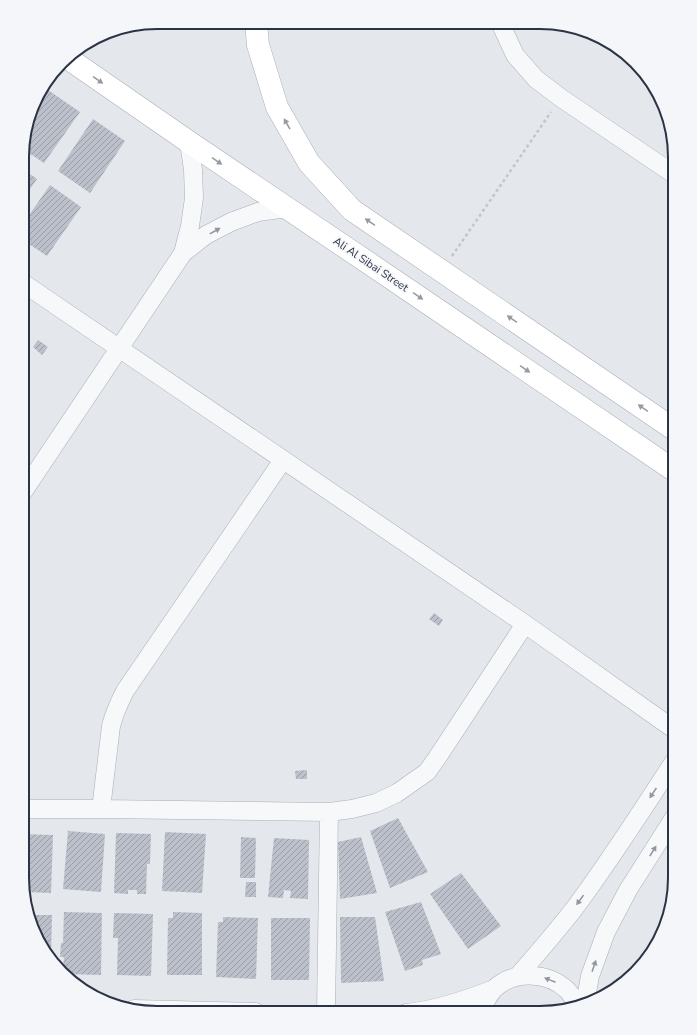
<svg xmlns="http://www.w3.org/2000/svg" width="697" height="1035" font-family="'Nunito Sans',sans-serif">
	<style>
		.building { fill: url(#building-hatch) }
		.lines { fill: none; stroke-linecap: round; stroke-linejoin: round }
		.street-casing { stroke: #a9aeb7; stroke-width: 19 }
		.secondary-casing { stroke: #a9aeb7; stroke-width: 23 }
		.path { stroke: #c2c5cb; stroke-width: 2.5; stroke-dasharray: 3 3; stroke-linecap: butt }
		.street { stroke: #f7f8fa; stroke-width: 18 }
		.secondary { stroke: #fff; stroke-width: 22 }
		.oneway { fill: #959aa2 }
		.oneway2 { fill: #9196a0 }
		.labels { text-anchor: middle; stroke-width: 3.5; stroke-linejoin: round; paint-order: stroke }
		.street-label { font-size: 11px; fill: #2b3445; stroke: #f4f6f9 }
		.rim { fill: none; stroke: #2b3445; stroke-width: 2 }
	</style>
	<defs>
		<pattern id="building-hatch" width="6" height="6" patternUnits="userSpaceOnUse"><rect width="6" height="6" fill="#bbc0ca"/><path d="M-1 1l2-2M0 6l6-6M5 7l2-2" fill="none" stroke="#989da6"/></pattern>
	</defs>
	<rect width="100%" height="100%" fill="#e4e7ec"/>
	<path class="building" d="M48 90 80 112 44 163 23 149V139L32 114Z
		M93 119 125 141 90 193 58 171Z
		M23 169 37 179 23 199Z
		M50 185 81 207 47 256 23 240V224Z
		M38 340 48 347 42 355 33 347Z
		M434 613 443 620 439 626 429 619Z
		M307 770V779H296L295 771Z
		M398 818 428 872 390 888 370 831Z
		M68 831 105 834 101 892 63 889Z
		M165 832 206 834 202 893 162 891Z
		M116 833 151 834 150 864H147L146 894H137V890H128V894L114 893Z
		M22 834 53 835 51 893 25 892 22 878Z
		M241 837 256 838 255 878H240Z
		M361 837 377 893 340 899 338 842Z
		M274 838 309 840 308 899 290 898 291 891 284 890 283 898 268 897Z
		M461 873 501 926 468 949 430 894Z
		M246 882H256V897H245Z
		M421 902 441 954 422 960 423 965 405 971 385 912Z
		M64 912 102 913 101 975 66 974 63 970 64 957H60L61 943H63Z
		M173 912 202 913V975H167L168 918H173Z
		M114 913 153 914 151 976 117 975 118 938H113Z
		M29 915H52L51 955 32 930Z
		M223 917 258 918 256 979 216 977 218 922H223Z
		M340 917H375L384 981 341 983Z
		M271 918H310L309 980H271Z"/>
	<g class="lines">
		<g class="street-casing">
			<path id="street" d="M501 23 502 27 515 55 536 79 561 98 675 175
				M183 253 190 226 194 198 193 170 189 142
				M23 283 525 624 675 730
				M23 492 183 253 206 235 231 222 258 212 287 208
				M22 809H101L329 812 352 809 376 803 397 793 427 772 437 758 525 624
				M101 809 111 726C114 714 119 703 125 691L283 460
				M517 977C537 954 556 932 574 909 610 861 642 810 675 760
				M585 1004 590 976 606 932 628 890 675 816
				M134 1009 256 1012
				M326 1012 329 812
				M406 1013C437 1010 466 1000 494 989
				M480 1013C484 1004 488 996 494 989 514 970 548 972 567 990 571 994 575 1001 578 1006"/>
		</g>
		<g class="secondary-casing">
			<path id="secondary" d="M256 22 258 45 277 107 309 163 352 210 675 430
				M66 57 189 142 376 268 675 471"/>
		</g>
		<path class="path" d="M452 256 551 112"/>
		<use href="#street" class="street"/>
		<use href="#secondary" class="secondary"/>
	</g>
	<defs><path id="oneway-solid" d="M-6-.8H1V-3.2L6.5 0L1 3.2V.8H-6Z"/></defs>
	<g class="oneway">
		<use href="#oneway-solid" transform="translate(98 80) rotate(35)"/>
		<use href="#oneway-solid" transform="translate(287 124) rotate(-120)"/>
		<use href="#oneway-solid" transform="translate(217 161) rotate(34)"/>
		<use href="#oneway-solid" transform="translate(370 222) rotate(-146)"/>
		<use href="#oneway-solid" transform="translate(418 296) rotate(34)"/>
		<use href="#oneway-solid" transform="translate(512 319) rotate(-146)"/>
		<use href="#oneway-solid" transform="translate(525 369) rotate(34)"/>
		<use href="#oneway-solid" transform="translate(643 408) rotate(-146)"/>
	</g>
	<g class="oneway2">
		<use href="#oneway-solid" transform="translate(215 231) rotate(-29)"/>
		<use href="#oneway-solid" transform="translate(653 793) rotate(124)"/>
		<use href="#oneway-solid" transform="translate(653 851) rotate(-58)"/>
		<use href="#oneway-solid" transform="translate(580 900) rotate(126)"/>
		<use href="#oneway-solid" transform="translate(594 966) rotate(-71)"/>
		<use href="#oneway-solid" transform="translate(550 980) rotate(-158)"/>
	</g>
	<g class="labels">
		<g class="street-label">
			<text transform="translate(371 264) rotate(34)" y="4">Ali Al Sibai Street</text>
		</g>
	</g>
	<path d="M0 0H697V1035H0ZM157 29H540A128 128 0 0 1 668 157V878A128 128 0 0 1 540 1006H157A128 128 0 0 1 29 878V157A128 128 0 0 1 157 29Z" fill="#f4f6f9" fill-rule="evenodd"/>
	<path class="rim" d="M157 29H540A128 128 0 0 1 668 157V878A128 128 0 0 1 540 1006H157A128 128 0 0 1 29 878V157A128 128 0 0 1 157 29Z"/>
</svg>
